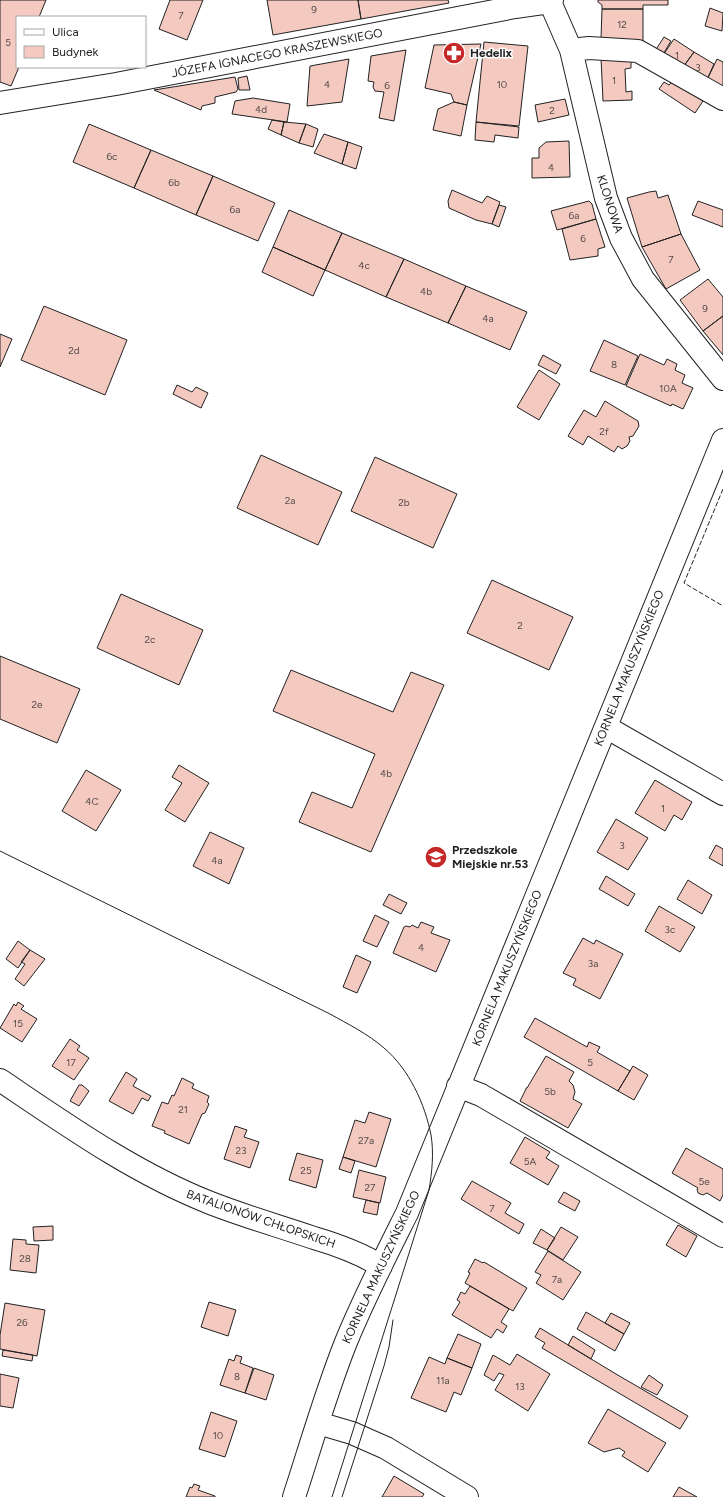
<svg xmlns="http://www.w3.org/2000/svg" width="723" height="1497" font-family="Figtree,sans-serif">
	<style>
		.building { fill: #f3c9c0; stroke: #222 }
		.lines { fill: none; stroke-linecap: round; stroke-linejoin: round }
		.minor-casing { stroke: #222; stroke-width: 24 }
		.minor { stroke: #fff; stroke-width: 22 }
		.tram { stroke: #222; stroke-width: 1 }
		.fence { stroke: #222; stroke-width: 1; stroke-dasharray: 5 2; stroke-linecap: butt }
		.labels { text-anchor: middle; stroke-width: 3; stroke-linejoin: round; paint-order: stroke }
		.number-label { font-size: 10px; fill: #564c4a }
		.street-label { font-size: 12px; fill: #222; stroke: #fff }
		.poi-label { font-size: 12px; font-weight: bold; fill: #222; stroke: #fff; text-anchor: start }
	</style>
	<rect width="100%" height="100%" fill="#fff"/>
	<path class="building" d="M0 0H46L39 17H17V67H19L11 86 0 82Z
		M170 0H203L187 40 159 29Z
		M267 0H358L361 19 273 35Z
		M358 0H448L449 3 361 19Z
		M598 0H668V5H643V9H602V5L598 2Z
		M710 8 723 13 722 31 705 26Z
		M602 9H643V41L601 39Z
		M664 37 671 41 662 56 655 51Z
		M674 39 694 52 681 70 661 58Z
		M484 42 528 46 519 126 476 122Z
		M481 44 467 105 454 102 451 94 425 88 434 45Z
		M406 50 394 121 379 118 384 92 375 91 373 87 374 82 368 81 371 56Z
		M694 52 714 64 705 84 681 70Z
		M631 56V68L625 69 626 92 632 91V100L603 101 601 58Z
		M349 59 342 102 307 106 310 66Z
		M717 59 723 62V93L705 84Z
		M247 76 250 90H239L238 78Z
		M235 77 238 89 236 92 215 97V103L202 106 201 110 154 90Z
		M673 81 703 101 695 113 659 89 664 82 669 85Z
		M253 98 290 104 287 122 232 114 235 101Z
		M565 99 569 115 538 122 535 105Z
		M454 102 467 105 461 136 433 130 438 109Z
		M272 120 284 122 281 135 268 129Z
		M284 122 306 124 299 143 281 135Z
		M476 122 519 127 518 138 495 135 494 142 475 140Z
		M89 124 151 150 134 188 73 162Z
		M306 124 318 129 313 147 299 143Z
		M324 134 348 142 342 164 314 153Z
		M569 141 570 177 532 178V158H539V148L546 142Z
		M348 142 362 147 356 169 342 164Z
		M151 150 213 176 196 215 134 188Z
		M213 176 275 203 258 241 196 215Z
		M452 190 482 203 487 196 500 202 492 224 476 220 449 208 448 201Z
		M656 191 658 198 668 195 681 234 642 247 627 198 649 192Z
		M589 201 592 204 596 219 557 230 551 211Z
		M698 201 723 210V227L692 215Z
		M499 205 506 207 499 227 492 224Z
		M289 210 342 233 325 270 273 247Z
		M596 219 605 247 598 249V256L570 260 562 229Z
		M342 233 404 259 386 297 325 270Z
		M681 234 700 270 666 289 642 247Z
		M273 247 325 270 313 296 262 272Z
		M404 259 466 286 448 323 386 297Z
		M708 279 723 297V316L703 331 680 300Z
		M466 286 527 312 510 350 448 323Z
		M44 306 127 340 105 395 21 360Z
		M723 316V355L703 331Z
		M0 334 12 339 0 367Z
		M604 340 638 356 625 385 590 371Z
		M640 354 664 365 667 359 677 364 675 370 685 375 682 383 693 388 683 409 672 404 671 406 626 386Z
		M543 355 561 365 556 374 538 365Z
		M539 370 560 384 539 420 517 407Z
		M177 385 192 392 196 387 208 393 201 408 173 394Z
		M605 401 638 421 639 426 633 436 629 437 630 441 627 446 622 449 618 446 614 452 588 436 583 445 568 436 584 410 596 417Z
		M261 455 342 492 318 545 237 508Z
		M375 457 457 494 433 548 351 511Z
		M492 580 573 617 549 670 467 633Z
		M121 594 203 630 179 685 97 648Z
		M0 656 80 689 57 743 0 719Z
		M291 670 393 712 411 672 444 685 371 852 299 822 312 792 352 808 375 754 273 711Z
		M179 765 209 783 185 822 165 810 182 783 172 777Z
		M86 770 121 790 96 831 62 811Z
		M655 780 692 802 682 820 674 815 665 831 635 813Z
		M616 819 648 838 628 870 597 852Z
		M210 832 244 848 229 884 193 866Z
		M716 845 723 849V866L709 858Z
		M606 876 635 894 628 906 599 889Z
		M688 880 712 895 702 914 677 899Z
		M389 894 407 903 401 914 383 905Z
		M659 906 695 927 680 952 645 931Z
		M375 915 389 922 377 947 363 941Z
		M421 922 434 927 431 933 450 940 436 972 393 953 404 927 406 926 410 927 412 925 418 928Z
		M583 938 594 944 596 940 623 954 600 999 573 985 576 979 563 973Z
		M18 941 30 950 18 968 6 959Z
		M30 950 45 959 24 986 15 979 25 964 21 962Z
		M356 955 371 962 357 993 343 987Z
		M18 1002 24 1006 21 1009 37 1019 22 1042 0 1028 14 1004 16 1006Z
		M535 1018 587 1047 589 1042 600 1047 597 1052 630 1071 618 1091 524 1037Z
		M70 1039 80 1046 77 1050 89 1058 74 1080 52 1066Z
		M546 1056 574 1072 569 1081 573 1085 575 1092 573 1099 582 1104 568 1128 520 1101 526 1089V1088H527Z
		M633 1066 648 1075 634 1100 618 1091Z
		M126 1072 137 1079 133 1086 151 1096 148 1101 142 1098 133 1114 109 1101Z
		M182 1078 194 1084 192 1088 209 1096 207 1102 209 1104 205 1113 202 1114 189 1144 164 1133 165 1131 152 1126 162 1102 168 1104 172 1095 174 1096Z
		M79 1085H82L89 1091 79 1106 70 1101Z
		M369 1112 391 1119 376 1167 343 1157 355 1120 365 1123Z
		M235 1126 247 1130 244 1137 259 1142 250 1168 224 1159Z
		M525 1137 550 1152 546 1158 559 1166 548 1185 510 1163Z
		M686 1148 723 1169V1195L720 1201 707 1193 703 1195 698 1193 697 1189 698 1188 672 1173Z
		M297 1153 323 1160 316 1188 289 1180Z
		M343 1157 355 1161 351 1173 339 1169Z
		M359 1170 386 1177 380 1203 353 1197Z
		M472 1181 511 1203 505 1213 524 1224 519 1234 461 1199Z
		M564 1192 580 1201 575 1211 558 1202Z
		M366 1200 379 1203 377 1215 363 1212Z
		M678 1225 697 1236 686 1257 666 1245Z
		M53 1226V1240L34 1241 33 1227Z
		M561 1227 578 1237 563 1260 547 1250Z
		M541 1229 555 1238 547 1250 533 1243Z
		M13 1239 26 1240V1244L39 1245 36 1273 10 1270Z
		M548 1251 581 1272 563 1300 536 1283 541 1275 535 1272Z
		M475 1259 483 1263 484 1262 527 1288 513 1311 465 1283 470 1273 468 1272Z
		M470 1286 509 1309 501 1322 507 1326 503 1333 497 1329 491 1338 452 1315 460 1302 457 1300 461 1292 465 1294Z
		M209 1302 236 1310 228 1336 201 1327Z
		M5 1303 45 1310 37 1356 0 1349V1335Z
		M586 1312 624 1334 615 1351 577 1329Z
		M611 1313 630 1323 624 1334 605 1323Z
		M540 1328 616 1374 688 1416 680 1429 542 1348 545 1343 535 1337Z
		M458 1334 481 1344 472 1368 447 1358Z
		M573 1336 595 1350 591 1359 568 1345Z
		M3 1350 33 1355 32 1361 2 1356Z
		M517 1354 550 1374 528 1411 495 1390 504 1375 499 1373 494 1381 484 1375 493 1355 510 1365Z
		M236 1355 242 1357 240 1363 253 1368 245 1393 220 1385 229 1359 234 1361Z
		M429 1357 445 1364 447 1358 472 1368 461 1395 454 1392 446 1412 411 1398Z
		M254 1368 274 1375 266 1400 245 1393Z
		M0 1374 19 1378 13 1408 0 1406Z
		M649 1375 663 1385 657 1395 641 1387Z
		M608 1409 666 1443 648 1472 622 1456 625 1452 619 1448 604 1452 588 1443Z
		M211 1412 237 1421 225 1457 199 1449Z
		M394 1476 424 1494 422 1497H382Z
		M194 1484 200 1486 198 1490 215 1496V1497H186L190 1487 192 1488Z
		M679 1487 697 1497H673Z"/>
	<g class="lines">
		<g class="minor-casing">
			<path id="minor" d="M550 2 571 50 606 198 621 238 643 279 723 379
				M571 50 589 48 638 51 723 99
				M0 103 116 84 515 7 550 2 552 0
				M606 727 723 794
				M0 1080C67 1125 133 1172 208 1202 243 1216 279 1226 314 1238 338 1245 360 1253 381 1266
				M458 1086 481 1095 723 1236
				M318 1423 352 1433 386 1448 467 1497
				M294 1497C311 1445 326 1392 346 1342 364 1298 386 1255 407 1213L723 440"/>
		</g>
		<use href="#minor" class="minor"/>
		<path class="tram" d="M0 851 330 1014C348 1024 368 1034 384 1048 409 1069 425 1104 431 1135 434 1153 432 1172 429 1190L332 1497
			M342 1497 384 1366 389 1347 393 1320"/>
		<path class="fence" d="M723 489 684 583 723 606"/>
	</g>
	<defs>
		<g id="pharmacy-disc" transform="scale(1.15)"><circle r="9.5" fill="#c62828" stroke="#fff"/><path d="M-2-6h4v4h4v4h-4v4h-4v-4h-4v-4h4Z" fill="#fff"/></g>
		<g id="school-disc" transform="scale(1.15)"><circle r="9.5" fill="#c62828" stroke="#fff"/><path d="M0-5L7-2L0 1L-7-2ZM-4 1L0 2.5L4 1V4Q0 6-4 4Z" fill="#fff"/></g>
	</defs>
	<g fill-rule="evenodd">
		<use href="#pharmacy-disc" x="454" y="53"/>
		<use href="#school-disc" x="436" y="857"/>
	</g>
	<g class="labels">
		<g class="number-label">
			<text x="314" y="13">9</text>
			<text x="181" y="19">7</text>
			<text x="622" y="28">12</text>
			<text x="8" y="46">5</text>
			<text x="677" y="59">1</text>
			<text x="698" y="71">3</text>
			<text x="614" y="84">1</text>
			<text x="327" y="88">4</text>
			<text x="502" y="88">10</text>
			<text x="387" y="89">6</text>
			<text x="261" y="113">4d</text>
			<text x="552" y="114">2</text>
			<text x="112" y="160">6c</text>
			<text x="551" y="171">4</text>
			<text x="174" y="186">6b</text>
			<text x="235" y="213">6a</text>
			<text x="574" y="219">6a</text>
			<text x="583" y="242">6</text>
			<text x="671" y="263">7</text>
			<text x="364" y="269">4c</text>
			<text x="426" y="295">4b</text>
			<text x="705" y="312">9</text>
			<text x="488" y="322">4a</text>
			<text x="74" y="354">2d</text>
			<text x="614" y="368">8</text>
			<text x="668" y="392">10A</text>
			<text x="604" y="435">2f</text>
			<text x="290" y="504">2a</text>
			<text x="404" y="506">2b</text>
			<text x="520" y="629">2</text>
			<text x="150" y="643">2c</text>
			<text x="37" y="708">2e</text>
			<text x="386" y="777">4b</text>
			<text x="92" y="805">4C</text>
			<text x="663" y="812">1</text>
			<text x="622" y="849">3</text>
			<text x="217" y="864">4a</text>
			<text x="670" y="933">3c</text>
			<text x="421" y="951">4</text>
			<text x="593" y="967">3a</text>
			<text x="18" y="1027">15</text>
			<text x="71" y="1066">17</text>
			<text x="590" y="1066">5</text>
			<text x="550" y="1095">5b</text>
			<text x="183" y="1113">21</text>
			<text x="366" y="1144">27a</text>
			<text x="241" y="1154">23</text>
			<text x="530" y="1165">5A</text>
			<text x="306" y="1174">25</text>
			<text x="704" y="1185">5e</text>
			<text x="370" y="1191">27</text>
			<text x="492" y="1212">7</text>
			<text x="25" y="1262">28</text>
			<text x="557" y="1283">7a</text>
			<text x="22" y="1326">26</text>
			<text x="237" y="1380">8</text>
			<text x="443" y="1384">11a</text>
			<text x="520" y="1390">13</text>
			<text x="218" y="1439">10</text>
		</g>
		<g class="street-label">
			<text transform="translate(277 53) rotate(-11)" y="4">JÓZEFA IGNACEGO KRASZEWSKIEGO</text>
			<text transform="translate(610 204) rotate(72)" y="4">KLONOWA</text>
			<text transform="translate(629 668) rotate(-68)" y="4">KORNELA MAKUSZYŃSKIEGO</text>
			<text transform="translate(507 968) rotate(-68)" y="4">KORNELA MAKUSZYŃSKIEGO</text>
			<text transform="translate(261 1219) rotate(19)" y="4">BATALIONÓW CHŁOPSKICH</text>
			<text transform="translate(381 1267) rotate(-65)" y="4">KORNELA MAKUSZYŃSKIEGO</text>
		</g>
		<g class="poi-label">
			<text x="470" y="57">Hedelix</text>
			<text x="452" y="854">Przedszkole<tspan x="452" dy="14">Miejskie nr.53</tspan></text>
		</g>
	</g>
	<rect x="16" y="16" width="130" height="52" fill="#ffffff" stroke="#a7a7a7"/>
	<rect x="24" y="29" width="20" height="6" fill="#ffffff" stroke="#a7a7a7"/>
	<text x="52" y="36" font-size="12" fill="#222222">Ulica</text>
	<rect x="24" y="46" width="20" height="12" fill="#f3c9c0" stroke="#a7a7a7"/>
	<text x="52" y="56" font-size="12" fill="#222222">Budynek</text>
</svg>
